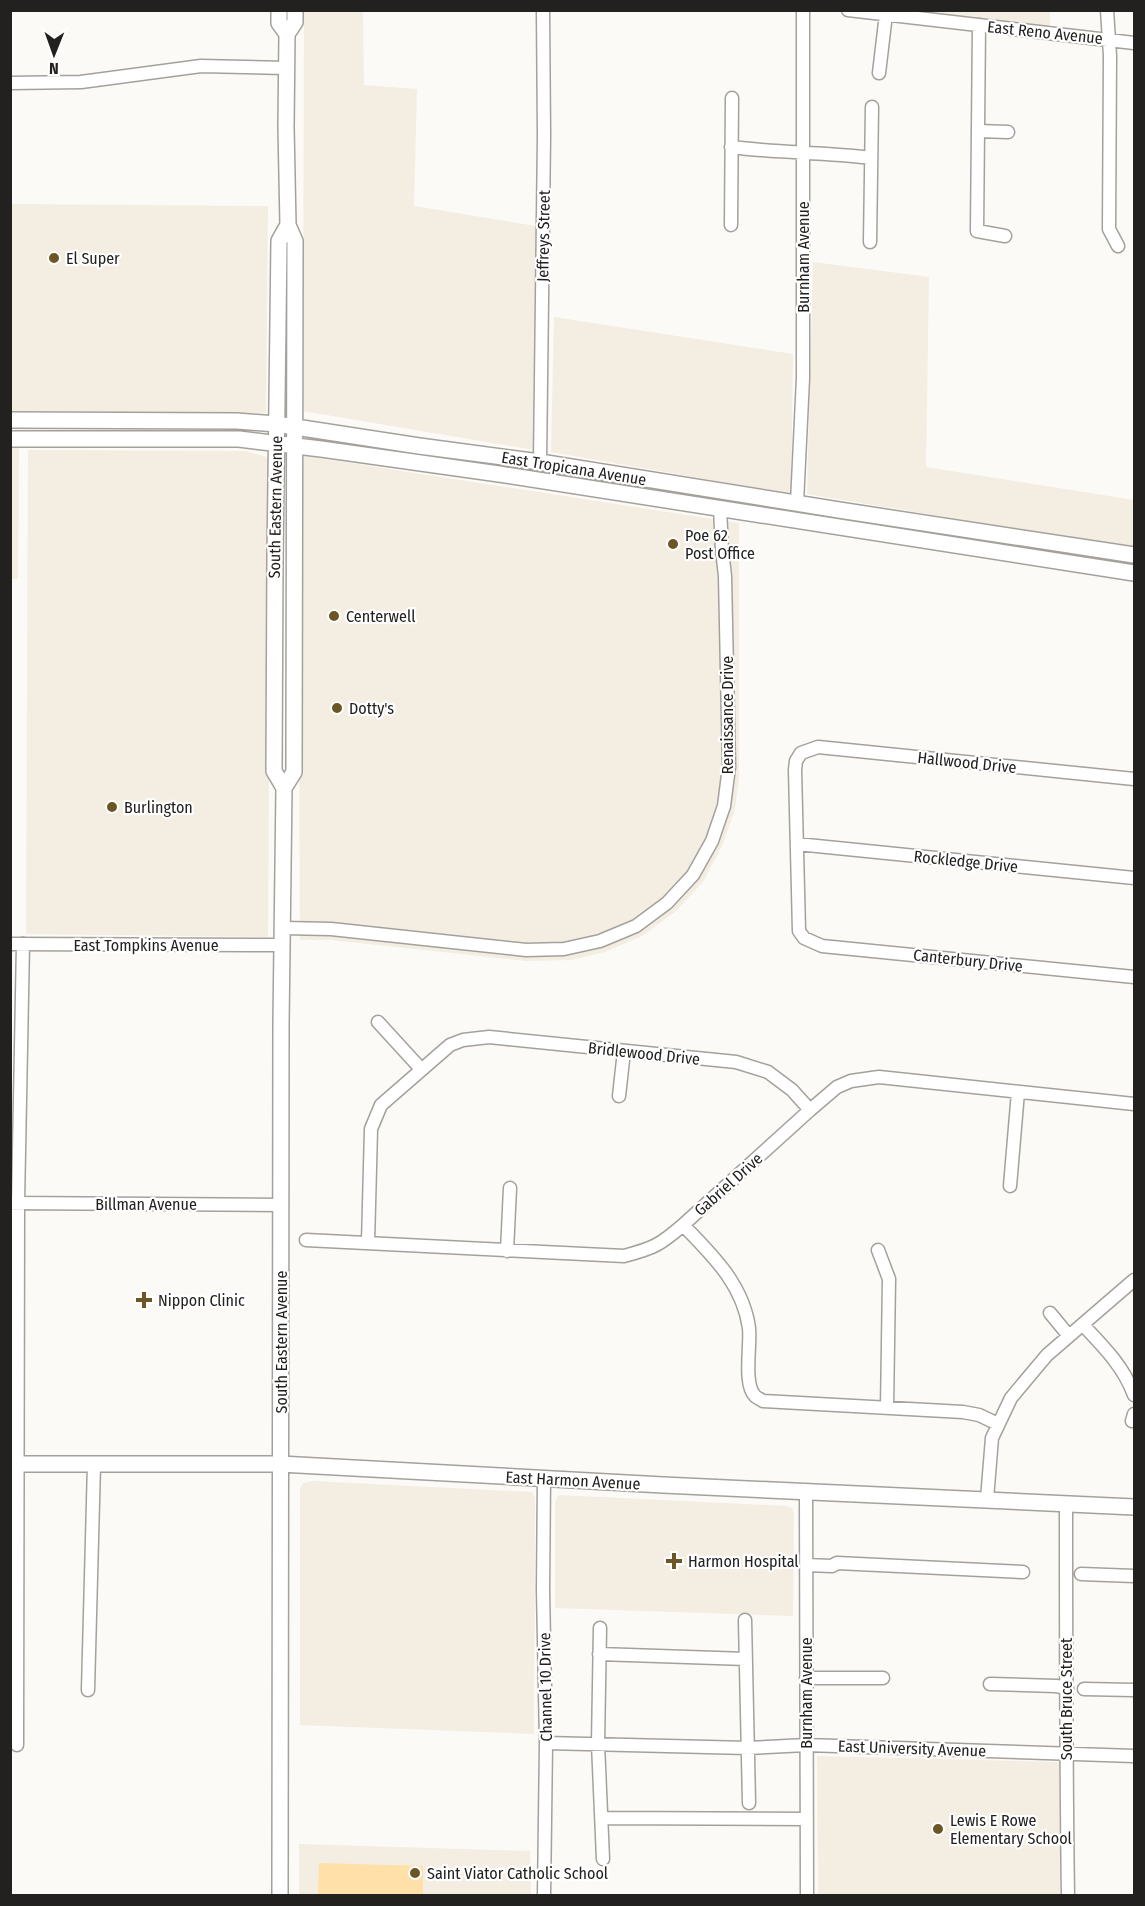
<svg xmlns="http://www.w3.org/2000/svg" width="1145" height="1906" font-family="'Fira Sans Condensed',sans-serif">
	<style>
		.built { fill: #f3ede2 }
		.green { fill: #fee0a8 }
		.lines { fill: none; stroke-linecap: round; stroke-linejoin: round }
		.minor-casing { stroke: #a4a19d; stroke-width: 15 }
		.major-casing { stroke: #a4a19d; stroke-width: 18 }
		.minor { stroke: #fff; stroke-width: 12 }
		.major { stroke: #fff; stroke-width: 15 }
		.poi-dot { fill: #6d5626; stroke: #fff; stroke-width: 2 }
		.labels { text-anchor: middle; stroke-width: 4.5; stroke-linejoin: round; paint-order: stroke }
		.street-label { font-size: 16px; fill: #22211f; stroke: #fff }
		.poi-label { font-size: 16px; fill: #22211f; stroke: #fff; text-anchor: start }
	</style>
	<rect width="100%" height="100%" fill="#fcfaf6"/>
	<path class="built" d="M304 11H363L364 85 417 89 414 206 536 226 534 450 303 411Z
		M848 11H1050V23L1048 33Z
		M11 204 268 206 266 413 11 411Z
		M813 262 929 277 926 467 1134 500V548L807 494Z
		M554 317 793 354 791 494 551 452Z
		M11 448H19L18 579H11Z
		M28 450 245 451 271 458 268 937 26 934Z
		M305 456 739 523V778L735 809 722 846 703 882 675 912 642 936 605 952 571 960 526 961 331 940H300L298 469Z
		M312 1481 532 1492 535 1498 534 1734 300 1725V1489L303 1483Z
		M559 1495 787 1506 792 1508 794 1514 793 1616 555 1608V1502Z
		M817 1756 1059 1762 1060 1895H818Z
		M299 1844 530 1851 531 1895 299 1896Z"/>
	<path class="green" d="M319 1863 423 1866V1895H318Z"/>
	<g class="lines">
		<g class="minor-casing">
			<path id="minor" d="M848 10 1134 43
				M1107 10 1110 56 1109 229 1118 246
				M979 25 977 231 1005 236
				M879 73 886 14
				M10 83 81 82 201 66 286 68
				M978 131 1008 132
				M731 147C778 153 824 152 871 158
				M731 225 732 98
				M870 242 872 107
				M540 462 544 136 543 10
				M797 503 803 378V10
				M1134 779 818 747 801 753 796 761 795 770 799 931 804 938 822 946 1134 977
				M797 844 1134 878
				M283 928 331 929 526 950 564 949 600 941 636 926 667 903 693 875 712 841 724 806 729 767 725 576 722 550 720 508
				M10 944 282 945
				M378 1022 421 1069
				M619 1096 624 1051
				M1010 1186 1018 1092
				M12 1203 281 1205
				M683 1225C712 1255 743 1284 749 1328 751 1345 743 1384 755 1396 757 1398 760 1399 763 1401L963 1412 979 1415 998 1424
				M306 1240 624 1256C654 1248 660 1245 683 1225L810 1110 837 1087 851 1081 879 1077 1134 1104
				M368 1243 371 1129 381 1105 450 1045 463 1040 489 1037 736 1062 768 1072 792 1090 810 1110
				M878 1250 889 1279 887 1408
				M507 1251 510 1188
				M1050 1313 1069 1336
				M1083 1325C1103 1346 1124 1367 1134 1395
				M1132 1421 1134 1414
				M806 1491 807 1896
				M987 1499 992 1438 1011 1398 1047 1355 1134 1280
				M1066 1503C1066 1634 1066 1765 1068 1896
				M806 1565 832 1566 837 1563 1023 1572
				M1081 1574 1134 1576
				M745 1620 749 1803
				M600 1628 598 1744 603 1859
				M599 1654 746 1659
				M806 1678H883
				M990 1684 1056 1686 1067 1688
				M1084 1689 1134 1690
				M88 1690 94 1464
				M546 1743 748 1748 806 1745 1134 1756
				M17 1745 18 1203 23 944
				M602 1818 807 1819
				M544 1896 546 1743 543 1590 544 1478"/>
		</g>
		<g class="major-casing">
			<path id="major" d="M279 10V23L287 34
				M10 420 237 421 276 424 419 446 540 462 839 510 1134 555
				M10 439H239L321 449 499 474 1134 573
				M284 788 274 771 275 559 279 241 288 225
				M10 1464H280L663 1485 1134 1507
				M280 1896 281 1024 284 788 294 772 295 241 288 225 286 127 287 34 295 22V10"/>
		</g>
		<use href="#minor" class="minor"/>
		<use href="#major" class="major"/>
	</g>
	<g class="poi-dot">
		<circle cx="54" cy="258" r="6"/>
		<circle cx="673" cy="544" r="6"/>
		<circle cx="334" cy="616" r="6"/>
		<circle cx="337" cy="708" r="6"/>
		<circle cx="112" cy="807" r="6"/>
		<path d="M141 1291h6v6h6v6h-6v6h-6v-6h-6v-6h6z"/>
		<path d="M671 1552h6v6h6v6h-6v6h-6v-6h-6v-6h6z"/>
		<circle cx="938" cy="1829" r="6"/>
		<circle cx="415" cy="1873" r="6"/>
	</g>
	<g class="labels">
		<g class="street-label">
			<text transform="translate(1045 32) rotate(6)" y="6">East Reno Avenue</text>
			<text transform="translate(543 236) rotate(-89)" y="6">Jeffreys Street</text>
			<text transform="translate(803 257) rotate(-90)" y="6">Burnham Avenue</text>
			<text transform="translate(574 468) rotate(9)" y="6">East Tropicana Avenue</text>
			<text transform="translate(275 507) rotate(-89)" y="6">South Eastern Avenue</text>
			<text transform="translate(727 715) rotate(-90)" y="6">Renaissance Drive</text>
			<text transform="translate(967 762) rotate(6)" y="6">Hallwood Drive</text>
			<text transform="translate(966 861) rotate(6)" y="6">Rockledge Drive</text>
			<text x="146" y="951">East Tompkins Avenue</text>
			<text transform="translate(968 960) rotate(6)" y="6">Canterbury Drive</text>
			<text transform="translate(644 1053) rotate(6)" y="6">Bridlewood Drive</text>
			<text transform="translate(728 1184) rotate(-42)" y="6">Gabriel Drive</text>
			<text x="146" y="1210">Billman Avenue</text>
			<text transform="translate(281 1342) rotate(-90)" y="6">South Eastern Avenue</text>
			<text transform="translate(573 1480) rotate(3)" y="6">East Harmon Avenue</text>
			<text transform="translate(545 1687) rotate(-91)" y="6">Channel 10 Drive</text>
			<text transform="translate(806 1693) rotate(-90)" y="6">Burnham Avenue</text>
			<text transform="translate(1066 1699) rotate(-90)" y="6">South Bruce Street</text>
			<text transform="translate(912 1748) rotate(2)" y="6">East University Avenue</text>
		</g>
		<g class="poi-label">
			<text x="66" y="264">El Super</text>
			<text x="685" y="541">Poe 62<tspan x="685" dy="18">Post Office</tspan></text>
			<text x="346" y="622">Centerwell</text>
			<text x="349" y="714">Dotty's</text>
			<text x="124" y="813">Burlington</text>
			<text x="158" y="1306">Nippon Clinic</text>
			<text x="688" y="1567">Harmon Hospital</text>
			<text x="950" y="1826">Lewis E Rowe<tspan x="950" dy="18">Elementary School</tspan></text>
			<text x="427" y="1879">Saint Viator Catholic School</text>
		</g>
	</g>
	<rect width="1145" height="1906" fill="none" stroke="#22211f" stroke-width="24"/>
	<g transform="translate(54 54) rotate(181)" stroke="#ffffff" stroke-width="4.5" paint-order="stroke">
	<path d="M0-4.5L10 22L0 15L-10 22Z" fill="#22211f"/>
	<text y="-9" font-size="16" font-weight="bold" text-anchor="middle" fill="#22211f">N</text>
	</g>
</svg>
